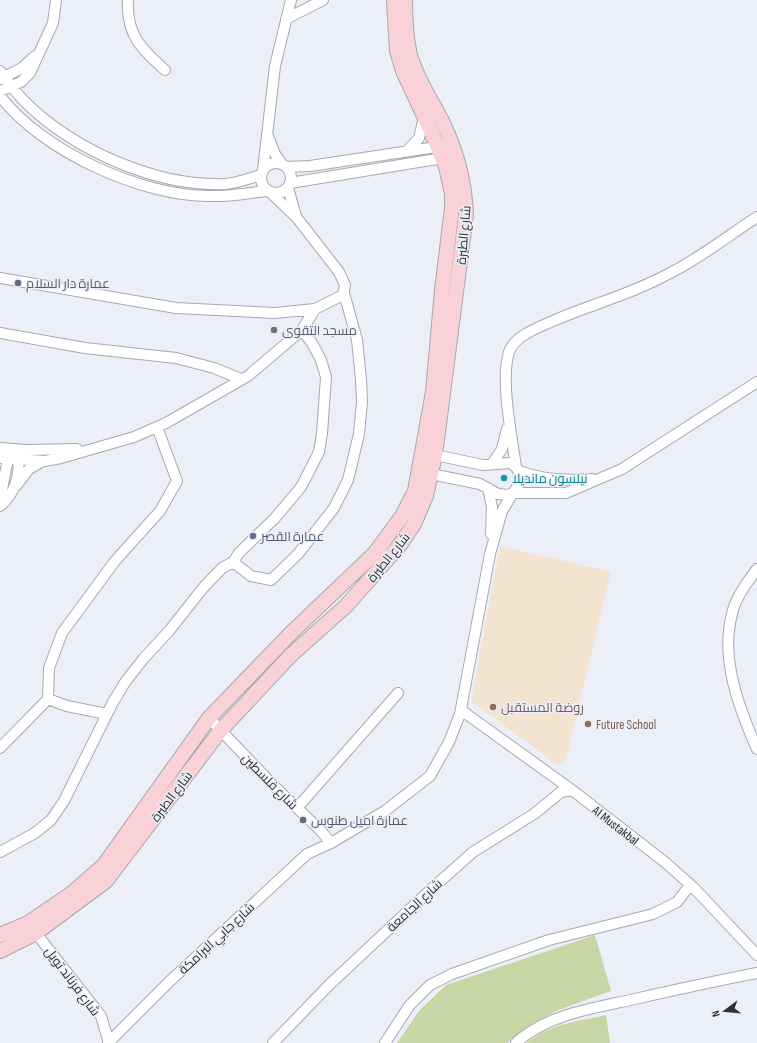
<svg xmlns="http://www.w3.org/2000/svg" width="757" height="1043" font-family="'Sofia Sans Condensed',Cairo,sans-serif">
	<style>
		.education { fill: #f3e3d1 }
		.green { fill: #c7d6a4 }
		.lines { fill: none; stroke-linecap: round; stroke-linejoin: round }
		.street-casing { stroke: #a6a9b0; stroke-width: 12 }
		.secondary-casing { stroke: #a6a9b0; stroke-width: 16 }
		.street { stroke: #fff; stroke-width: 10 }
		.secondary { stroke: #f8d2d7; stroke-width: 14 }
		.service-dot { fill: #5c6f8a; stroke: #eceff7; stroke-width: 1.5 }
		.worship-dot { fill: #6b7280; stroke: #eceff7; stroke-width: 1.5 }
		.culture-dot { fill: #0f9aa8; stroke: #eceff7; stroke-width: 1.5 }
		.education-dot { fill: #8d6e63; stroke: #eceff7; stroke-width: 1.5 }
		.labels { text-anchor: middle; stroke-width: 3; stroke-linejoin: round; paint-order: stroke }
		.street-label { font-size: 13px; fill: #2f3134; stroke: #eceff7 }
		.service-label { font-size: 13px; fill: #4e5e75; stroke: #eceff7; text-anchor: start }
		.worship-label { font-size: 13px; fill: #5b616d; stroke: #eceff7; text-anchor: start }
		.culture-label { font-size: 13px; fill: #0d838f; stroke: #eceff7; text-anchor: start }
		.education-label { font-size: 13px; fill: #785e54; stroke: #eceff7; text-anchor: start }
	</style>
	<rect width="100%" height="100%" fill="#eceff7"/>
	<path class="education" d="M500 546 611 572 566 759 558 765 471 701Z"/>
	<path class="green" d="M595 935 611 991 558 1010 528 1026 507 1043H397L419 1011 446 985Z
		M606 1015 610 1043H527C548 1024 580 1021 606 1015Z"/>
	<g class="lines">
		<g class="street-casing">
			<path id="street" d="M128 0C126 34 141 49 165 70
				M286 19 323 0
				M0 71C8 81 15 92 25 102 74 150 156 187 226 184 237 183 250 178 261 175
				M0 79 22 68 35 56
				M0 91 21 82 30 73 53 23 56 0
				M0 96C42 151 141 196 209 196 228 197 248 193 267 191
				M268 136 275 154 282 164
				M407 151 419 138 424 117
				M261 178a15 15 0 1 1 30 0a15 15 0 1 1-30 0Z
				M286 167 310 166 443 146
				M263 170 275 66 291 0
				M290 183 443 158 447 154
				M288 188 296 216
				M0 278 176 308 275 313 315 309
				M0 333 85 348 176 358 214 368 241 379
				M0 448 26 450 77 449
				M435 455 483 465 510 463C523 469 522 483 513 493L508 495 498 494 480 484 431 474 421 461Z
				M0 458 45 461 61 458 134 437 166 423 248 376 302 330 315 309 343 295 345 285 339 272 297 218 271 193
				M492 464 502 449 507 429
				M516 467C512 437 500 380 509 352 515 335 540 327 555 320 593 304 634 293 670 273 699 259 729 235 757 217
				M519 471C543 480 566 481 592 479
				M16 486 29 469 43 461
				M488 488 492 507 491 534
				M0 499 8 459 11 454
				M0 506C14 495 23 472 16 454
				M233 562 251 576 271 580 298 554 334 508 348 480 359 434 362 402 361 380 357 340 344 293
				M757 569C748 581 735 598 732 614 720 659 739 708 757 749
				M48 699 67 706 107 714
				M461 710 572 790 666 863 694 888 757 955
				M209 718 271 783 321 831 331 843
				M0 748 48 699 49 668 62 633 115 561 160 511 177 481 157 427
				M297 808 398 693
				M0 852 35 833 51 820 64 801 113 702 126 681 144 658 169 631 203 588 222 568 233 562 239 553 275 518 301 487 319 452 322 433 326 377 321 360 312 343 302 330
				M32 928 101 1016 109 1043
				M108 1043 170 981 307 854 331 843 385 811 430 776 449 742 460 714 490 554 502 511 513 493H566L622 469 757 382
				M273 1043 329 985 437 884 473 852 534 814 561 792 572 790
				M385 1043 409 1006 430 985 452 974 549 940 653 914 677 902 690 885
				M516 1043C547 1014 595 1008 635 999 675 990 716 981 757 973"/>
		</g>
		<g class="secondary-casing">
			<path id="secondary" d="M0 935 28 923 72 893 104 865 209 718 292 632 375 553 402 516 415 491 433 392 442 290 452 208V193L446 167 431 131 403 71 397 51 394 0
				M0 951 36 933 106 881 221 730 291 655 346 606 400 545 414 524 426 496 435 455 466 215C465 181 457 152 442 121 431 100 417 79 410 55 406 37 405 18 405 0"/>
		</g>
		<use href="#street" class="street"/>
		<use href="#secondary" class="secondary"/>
	</g>
	<g class="service-dot">
		<circle cx="18" cy="283" r="4"/>
		<circle cx="253" cy="536" r="4"/>
		<circle cx="303" cy="820" r="4"/>
	</g>
	<circle class="worship-dot" cx="274" cy="330" r="4"/>
	<circle class="culture-dot" cx="504" cy="478" r="4"/>
	<g class="education-dot">
		<circle cx="493" cy="707" r="4"/>
		<circle cx="588" cy="724" r="4"/>
	</g>
	<g class="labels">
		<g class="street-label">
			<text transform="translate(463 235) rotate(-85)" y="5">شارع الطيرة</text>
			<text transform="translate(388 557) rotate(-51)" y="5">شارع الطيرة</text>
			<text transform="translate(270 781) rotate(45)" y="5">شارع فلسطين</text>
			<text transform="translate(171 796) rotate(-53)" y="5">شارع الطيرة</text>
			<text transform="translate(616 825) rotate(38)" y="5">Al Mustakbal</text>
			<text transform="translate(414 905) rotate(-43)" y="5">شارع الجامعة</text>
			<text transform="translate(216 938) rotate(-43)" y="5">شارع جابي البرامكة</text>
			<text transform="translate(73 981) rotate(53)" y="5">شارع فرناند تويل</text>
		</g>
		<g class="service-label">
			<text x="26" y="288">عمارة دار السلام</text>
			<text x="261" y="541">عمارة القصر</text>
			<text x="311" y="825">عمارة اميل طنوس</text>
		</g>
		<g class="worship-label">
			<text x="282" y="335">مسجد التقوى</text>
		</g>
		<g class="culture-label">
			<text x="512" y="483">نيلسون مانديلا</text>
		</g>
		<g class="education-label">
			<text x="501" y="712">روضة المستقبل</text>
			<text x="596" y="729">Future School</text>
		</g>
	</g>
	<g transform="translate(725 1011) rotate(254)" stroke="#eceff7" stroke-width="3" paint-order="stroke">
	<path d="M0-3L7 15L0 10L-7 15Z" fill="#2f3134"/>
	<text y="-6" font-size="11" font-weight="bold" text-anchor="middle" fill="#2f3134">N</text>
	</g>
</svg>
